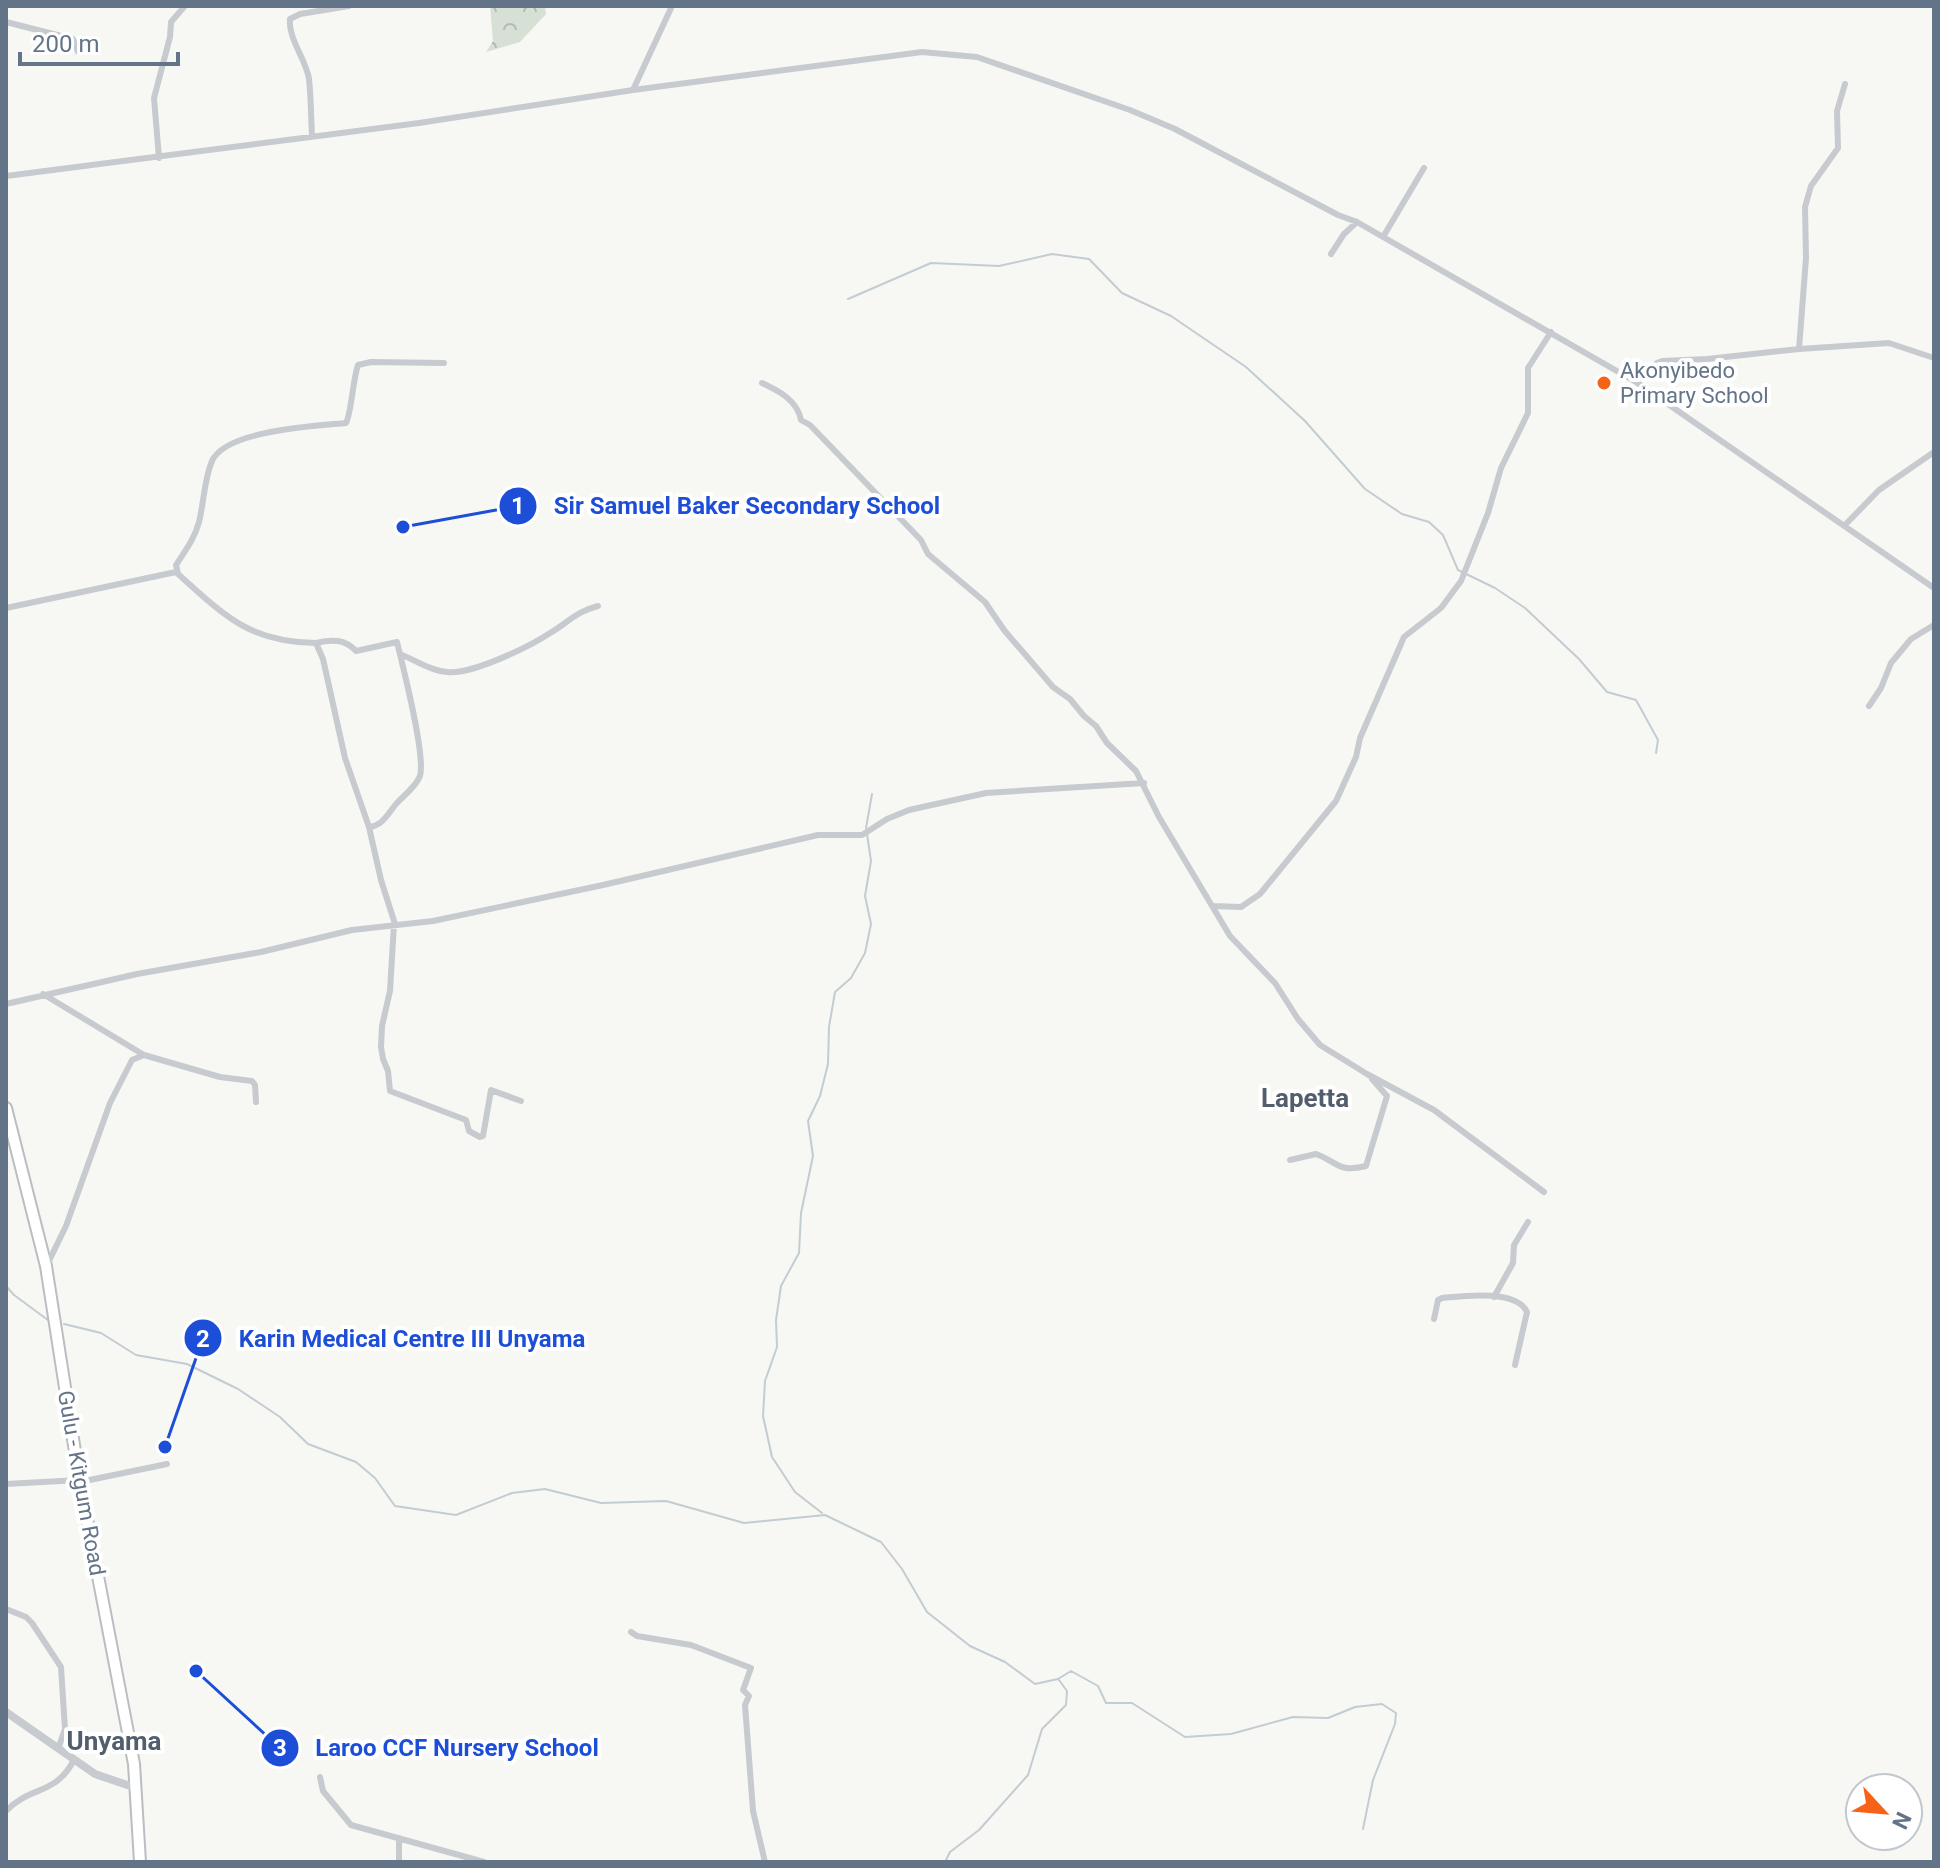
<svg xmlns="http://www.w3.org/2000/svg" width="1940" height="1868" font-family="Roboto,sans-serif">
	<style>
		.forest { fill: url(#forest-crowns) }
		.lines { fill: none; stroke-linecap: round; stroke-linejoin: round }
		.stream { stroke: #c3ccd2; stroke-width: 2 }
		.primary-casing { stroke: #babdc2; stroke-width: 14 }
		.minor { stroke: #c7cace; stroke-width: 6 }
		.tertiary { stroke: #c7cace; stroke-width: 8 }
		.primary { stroke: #fff; stroke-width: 10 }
		.poi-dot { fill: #f66316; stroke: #fff; stroke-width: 3 }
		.labels { text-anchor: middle; stroke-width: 8; stroke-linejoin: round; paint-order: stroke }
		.poi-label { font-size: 22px; fill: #637488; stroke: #fff; text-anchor: start }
		.street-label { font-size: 22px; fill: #637488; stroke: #fff }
		.quarter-label { font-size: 26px; font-weight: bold; fill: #525e6d; stroke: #fff }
		.leader { fill: none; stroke: #1d4ed8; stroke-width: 3 }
		.callout-dot { fill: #1d4ed8; stroke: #fff; stroke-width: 3 }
		.mark-label { font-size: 24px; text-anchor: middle; font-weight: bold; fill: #fff }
		.callout-label { font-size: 24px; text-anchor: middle; font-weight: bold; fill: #1d4ed8; stroke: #fff; stroke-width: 8; stroke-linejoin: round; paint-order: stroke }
	</style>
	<defs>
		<pattern id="forest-crowns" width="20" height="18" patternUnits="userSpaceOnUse" patternTransform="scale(2)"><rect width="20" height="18" fill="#d7e0d5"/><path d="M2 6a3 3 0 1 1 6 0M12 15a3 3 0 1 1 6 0" fill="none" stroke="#b2bab3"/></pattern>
	</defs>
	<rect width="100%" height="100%" fill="#f7f8f4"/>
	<path class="forest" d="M490 6H545L546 14 520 42 486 52 493 41Z"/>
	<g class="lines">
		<path class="stream" d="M848 299 931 263 999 266 1052 254 1089 259 1122 293 1171 316 1246 367 1305 421 1365 489 1402 514 1429 522 1443 535 1458 570 1495 588 1525 608 1579 659 1607 692 1636 700 1658 740 1656 753
			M866 828 872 794
			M6 1286 14 1295 52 1323
			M64 1324 101 1333 136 1355 187 1364 238 1389 280 1417 308 1444 356 1462 375 1478 395 1506 456 1515 512 1493 545 1489 601 1503 666 1501 744 1523 825 1515 881 1542 902 1569 927 1612 970 1646 1005 1662 1035 1684 1058 1679 1071 1671 1098 1686 1106 1703H1132L1185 1737 1231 1734 1293 1717 1328 1718 1355 1707 1382 1704 1396 1713 1395 1724 1373 1780 1363 1829
			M822 1513 795 1492 772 1457 763 1416 765 1381 777 1347 776 1320 781 1286 799 1253 801 1213 813 1156 808 1121 820 1096 828 1064 829 1027 835 992 851 978 865 953 871 924 865 896 871 861 867 834
			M945 1862 950 1852 979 1830 1028 1775 1042 1729 1066 1705 1067 1691 1059 1680"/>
		<g class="primary-casing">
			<path id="primary" d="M6 1108 46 1266 79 1477 134 1764 140 1862"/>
		</g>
		<path class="minor" d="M6 22 73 39 78 52
			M633 90 672 6
			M312 136C311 117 311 97 309 79 306 59 288 39 290 19L300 14 349 6
			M159 158 154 98 170 37 171 22 184 7
			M6 176 419 123 633 90 922 52 977 57 1130 110 1175 129 1338 215 1357 222 1636 382 1934 588
			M1383 237 1424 168
			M1331 254 1344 234 1357 222
			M1799 349 1806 258 1805 207 1811 186 1838 148 1837 111 1845 84
			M1636 382 1657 363 1662 361 1707 359 1799 349 1889 343 1934 358
			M762 383C779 391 797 400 801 420L810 425 921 540 928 554 985 602 1004 630 1053 687 1070 699 1084 716 1096 726 1107 743 1136 771 1159 817 1230 936 1275 983 1298 1019 1320 1045 1367 1074 1434 1110 1544 1192
			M1845 525 1879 490 1934 452
			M6 608 176 572
			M316 643C332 639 345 639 356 651L397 642C403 667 426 756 420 776 415 788 404 795 396 804 388 814 382 826 369 827
			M400 654C415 660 431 671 447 672 471 675 529 647 550 633 569 622 575 612 598 606
			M1869 706 1881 688 1891 663 1911 639 1934 625
			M1213 906 1241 907 1260 894 1336 801 1356 757 1360 738 1404 637 1441 608 1461 581 1488 513 1501 468 1528 413V368L1551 332
			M394 924 390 991 382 1026 381 1047 383 1059 388 1071 390 1091 466 1120 469 1131 480 1137 483 1136 491 1090 521 1101
			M395 924 381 880 369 827 345 758 323 659 316 643C249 642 225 616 178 574L176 565C185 551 195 538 199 522 204 502 204 480 212 461 226 430 316 426 346 423 351 415 353 379 358 365L371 362 444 363
			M43 994 144 1055 220 1077 252 1081 255 1085 256 1102
			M6 1004 137 974 261 952 352 930 433 921 603 885 818 835H862L887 819 909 810 986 793 1144 783
			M1290 1160 1316 1154C1338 1162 1338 1173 1366 1166L1387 1096 1372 1079
			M47 1265 66 1226 110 1103 132 1060 144 1055
			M1494 1297 1513 1263 1514 1245 1528 1222
			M1434 1319 1438 1300 1442 1298C1463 1296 1516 1289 1527 1312L1515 1365
			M80 1482 167 1464
			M6 1484 80 1480
			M6 1609 26 1617 32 1623 61 1667 65 1729 58 1749
			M631 1632 637 1636 691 1645 751 1668 743 1690 749 1696 745 1705 753 1811 765 1862
			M320 1777 323 1791 351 1825 484 1862
			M6 1811C31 1785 55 1796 74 1760
			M399 1838V1862"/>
		<path class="tertiary" d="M6 1712 95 1774 136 1788"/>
		<use href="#primary" class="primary"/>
	</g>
	<circle class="poi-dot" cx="1604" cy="383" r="8"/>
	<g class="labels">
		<g class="poi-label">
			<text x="1620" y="378">Akonyibedo<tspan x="1620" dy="25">Primary School</tspan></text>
		</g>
		<g class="street-label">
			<text transform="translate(82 1483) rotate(80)" y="8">Gulu - Kitgum Road</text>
		</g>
		<g class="quarter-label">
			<text x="1305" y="1107">Lapetta</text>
			<text x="114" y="1750">Unyama</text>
		</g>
	</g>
	<path class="leader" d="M403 527L518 506M165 1447L203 1338M196 1671L280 1748"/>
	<g class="callout-dot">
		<circle cx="403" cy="527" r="8"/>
		<circle cx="165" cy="1447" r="8"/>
		<circle cx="196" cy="1671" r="8"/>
		<circle cx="518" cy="506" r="20"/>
		<circle cx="203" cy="1338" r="20"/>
		<circle cx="280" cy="1748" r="20"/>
	</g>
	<g class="mark-label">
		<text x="518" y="514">1</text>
		<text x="203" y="1347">2</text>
		<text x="280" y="1756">3</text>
	</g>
	<g class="callout-label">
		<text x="747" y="514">Sir Samuel Baker Secondary School</text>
		<text x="412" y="1347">Karin Medical Centre III Unyama</text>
		<text x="457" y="1756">Laroo CCF Nursery School</text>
	</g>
	<rect width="1940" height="1868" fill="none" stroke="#637488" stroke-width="16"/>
	<g transform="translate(1884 1812) rotate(116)"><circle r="38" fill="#ffffff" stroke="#c1c7cf" stroke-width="2"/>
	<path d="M0-6L14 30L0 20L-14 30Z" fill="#f66316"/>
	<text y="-12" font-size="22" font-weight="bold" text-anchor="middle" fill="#637488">N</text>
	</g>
	<path d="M20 52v12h158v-12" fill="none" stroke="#637488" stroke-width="4"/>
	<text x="32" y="52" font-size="24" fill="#637488" stroke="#ffffff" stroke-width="6" paint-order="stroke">200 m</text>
</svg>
